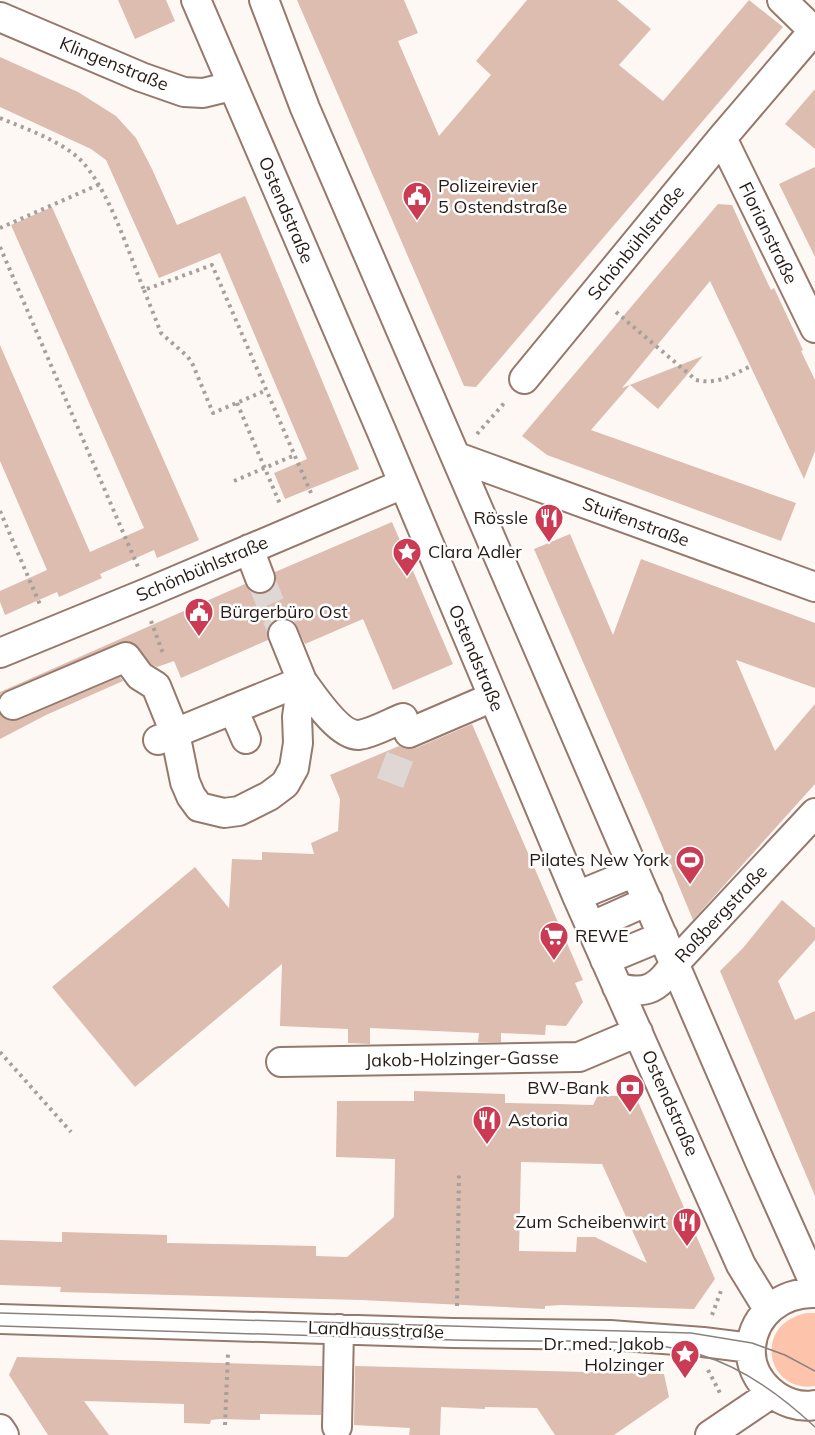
<svg xmlns="http://www.w3.org/2000/svg" width="815" height="1435" font-family="Mulish,sans-serif">
	<style>
		.green { fill: #fdc4ab }
		.building { fill: #dcbdaf; fill-rule: evenodd }
		.lines { fill: none; stroke-linecap: round; stroke-linejoin: round }
		.minor-tunnel { stroke: #ded7d4; stroke-width: 28; stroke-dasharray: 28 14; stroke-linecap: butt }
		.minor-casing { stroke: #96796c; stroke-width: 32 }
		.path { stroke: #a79f9b; stroke-width: 4; stroke-dasharray: 3 4.5; stroke-linecap: butt }
		.minor { stroke: #fff; stroke-width: 28 }
		.tram { stroke: #8b827e; stroke-width: 1.5 }
		.labels { text-anchor: middle; stroke-width: 5; stroke-linejoin: round; paint-order: stroke }
		.street-label { font-size: 18px; fill: #261b16; stroke: #fff }
		.poi-label { font-size: 18px; fill: #261b16; stroke: #fff; text-anchor: start }
	</style>
	<rect width="100%" height="100%" fill="#fef8f5"/>
	<path class="green" d="M807 1313H815V1386C767 1394 751 1324 807 1313Z"/>
	<path class="building" d="M118 0H166L175 21 135 39Z
		M297 0H404L418 33 398 41 439 136 491 75 476 61 527 0H617L651 29 619 65 663 101 749 0 783 27 476 387 464 386Z
		M0 57 78 92 116 116 136 138 152 169 177 225 245 196 359 469 285 499 274 473 307 459 220 253 159 278 106 160 91 149 0 107Z
		M815 89V149L785 124Z
		M815 167V257L779 184Z
		M718 204 732 205 762 271 771 290 774 288 803 350 801 351 815 380V451L804 479 710 281 622 388 703 356 658 409 630 385 591 430 796 503 781 541 547 455 522 436Z
		M52 207 199 540 157 558 154 550 100 574 102 578 59 597 57 592 5 615 0 602V591L47 570 0 461V345L90 552 144 528 11 225Z
		M392 522 453 664 393 690 363 619 305 644 294 621 285 618 276 619 270 624 267 632 268 640 181 678 174 661 157 667 151 664 134 643 126 641 7 690 0 695V692L245 584 250 591 257 594 266 593 273 588 276 581 275 572Z
		M570 534 613 635 641 559 815 623V688L736 660 775 751 815 704V784L693 920 652 821 534 549Z
		M120 677 123 681 46 715 0 739V714L10 721 19 720Z
		M472 724 583 980 575 983 583 1002 566 1026 546 1025 545 1035 501 1033V1042H478L479 1033 370 1028V1044L348 1043V1029L280 1026 282 964 135 1087 52 987 195 867 229 908 232 859 262 860V852L314 854 311 843 338 831 340 799 330 775 399 746 406 749 416 748Z
		M782 900 815 928V940L778 981 795 1020 815 1011V1196L720 971 743 948Z
		M414 1091 505 1094V1103L557 1104 593 1105 598 1095 636 1097 715 1279 694 1309 562 1305 545 1306V1309L361 1300 60 1292 61 1287 0 1285V1240L62 1242V1232L167 1235V1243L316 1246V1256L347 1257 394 1217 395 1159 336 1157 337 1101H414ZM521 1162 602 1164 647 1263 595 1237H577L576 1252 519 1251Z
		M17 1357 322 1366 321 1415 260 1414V1420L220 1419 211 1420 210 1424 184 1423V1404L84 1401 109 1435H48L9 1375Z
		M355 1366 664 1374 669 1397 614 1435H555L537 1408 485 1407V1409L441 1407 440 1435H409L410 1428 354 1425Z"/>
	<g class="lines">
		<path class="minor-tunnel" d="M260 578 283 634
			M390 783 409 733"/>
		<g class="minor-casing">
			<path id="minor" d="M196 0 381 430 577 896 741 1265 768 1309
				M264 0 305 108 760 1162 815 1285
				M782 0 814 31
				M0 17 141 77 184 92 203 93 232 86
				M722 138 815 328
				M524 379 722 138 815 29
				M457 457 815 587
				M249 549 260 578
				M0 653 149 592 403 484
				M13 705 126 657 140 676 156 686 175 733 185 782 191 796 199 807 224 813 239 811 269 796 285 784 294 768 298 743 297 717 302 681 283 634
				M233 709 246 739
				M409 733 493 697
				M158 740 302 681C313 696 339 736 359 735 373 733 390 723 403 718
				M577 896 635 872
				M590 927 648 901
				M605 960 663 936
				M617 987C646 996 659 988 675 963L815 813
				M281 1062 579 1057 638 1032
				M815 1293C782 1292 754 1314 751 1347 748 1381 783 1411 815 1405
				M0 1319 453 1333 610 1335 703 1342 751 1348
				M337 1427 339 1329
				M0 1429 4 1435
				M710 1435 772 1393"/>
		</g>
		<path class="path" d="M0 118C24 128 50 137 71 152 105 175 128 252 144 290L212 265 311 493
			M0 228 100 184
			M0 247 138 567
			M144 290 161 333 188 357 193 365 213 413 267 390
			M616 312 696 380C717 385 732 375 751 366
			M237 403 280 504
			M477 434 506 401
			M234 481 295 455
			M0 511 41 607
			M151 621 164 656
			M0 1052 71 1132
			M457 1306 459 1172
			M712 1315 722 1288
			M708 1370 720 1393
			M225 1425 228 1353"/>
		<use href="#minor" class="minor"/>
		<path class="tram" d="M0 1313 691 1333 752 1343 785 1355 815 1371
			M0 1326C151 1331 302 1336 453 1340 494 1341 535 1341 575 1341 617 1342 661 1342 701 1355 744 1368 783 1397 815 1427"/>
	</g>
	<defs>
		<g id="civic-pin" transform="scale(1.5)"><path d="M0 17L-7.5 6A9.5 9.5 0 1 1 7.5 6Z" fill="#cb3b53" stroke="#fff"/><path d="M-.6-6.5H3V-4.5H.6V-3L4-1V1h2V6H-6V1h2V-1L-.6-3ZM-1.2 2.5V6h2.4V2.5Z" fill="#fff"/></g>
		<g id="restaurant-pin" transform="scale(1.5)"><path d="M0 17L-7.5 6A9.5 9.5 0 1 1 7.5 6Z" fill="#cb3b53" stroke="#fff"/><path d="M-5-6h1v4h1v-4h1v4h1v-4h1v5L-1.5 .5V6h-2V.5L-5-1ZM5-6V6H3V1.5H1.5Q1.5-4 5-6Z" fill="#fff"/></g>
		<g id="sight-pin" transform="scale(1.5)"><path d="M0 17L-7.5 6A9.5 9.5 0 1 1 7.5 6Z" fill="#cb3b53" stroke="#fff"/><path d="M0-6L1.8-2.2L6-1.7L2.9 1.2L3.7 5.4L0 3.3L-3.7 5.4L-2.9 1.2L-6-1.7L-1.8-2.2Z" fill="#fff"/></g>
		<g id="stadium-pin" transform="scale(1.5)"><path d="M0 17L-7.5 6A9.5 9.5 0 1 1 7.5 6Z" fill="#cb3b53" stroke="#fff"/><path d="M0-5a6.5 5 0 1 0 0 10a6.5 5 0 1 0 0-10ZM-3.5-1.8h7v3.6h-7Z" fill="#fff"/></g>
		<g id="supermarket-pin" transform="scale(1.5)"><path d="M0 17L-7.5 6A9.5 9.5 0 1 1 7.5 6Z" fill="#cb3b53" stroke="#fff"/><path d="M-6-5.5h2.5l.6 2H6L4.5 2H-2.5L-4.4-4H-6ZM-1.5 3.2a1.3 1.3 0 1 0 .1 0ZM3 3.2a1.3 1.3 0 1 0 .1 0Z" fill="#fff"/></g>
		<g id="bank-pin" transform="scale(1.5)"><path d="M0 17L-7.5 6A9.5 9.5 0 1 1 7.5 6Z" fill="#cb3b53" stroke="#fff"/><path d="M-6-4H6V4H-6ZM0-2.3a2.3 2.3 0 1 0 0 4.6a2.3 2.3 0 1 0 0-4.6Z" fill="#fff"/></g>
	</defs>
	<g fill-rule="evenodd">
		<use href="#civic-pin" x="417" y="196"/>
		<use href="#restaurant-pin" x="549" y="518"/>
		<use href="#sight-pin" x="407" y="552"/>
		<use href="#civic-pin" x="199" y="612"/>
		<use href="#stadium-pin" x="690" y="860"/>
		<use href="#supermarket-pin" x="554" y="936"/>
		<use href="#bank-pin" x="630" y="1088"/>
		<use href="#restaurant-pin" x="487" y="1120"/>
		<use href="#restaurant-pin" x="687" y="1222"/>
		<use href="#sight-pin" x="685" y="1354"/>
	</g>
	<g class="labels">
		<g class="street-label">
			<text transform="translate(114 64) rotate(22)" y="6">Klingenstraße</text>
			<text transform="translate(286 210) rotate(67)" y="6">Ostendstraße</text>
			<text transform="translate(768 233) rotate(64)" y="6">Florianstraße</text>
			<text transform="translate(636 243) rotate(-51)" y="6">Schönbühlstraße</text>
			<text transform="translate(636 522) rotate(20)" y="6">Stuifenstraße</text>
			<text transform="translate(202 569) rotate(-23)" y="6">Schönbühlstraße</text>
			<text transform="translate(476 658) rotate(67)" y="6">Ostendstraße</text>
			<text transform="translate(721 914) rotate(-47)" y="6">Roßbergstraße</text>
			<text transform="translate(462 1059) rotate(-1)" y="6">Jakob-Holzinger-Gasse</text>
			<text transform="translate(670 1103) rotate(66)" y="6">Ostendstraße</text>
			<text transform="translate(376 1330) rotate(2)" y="6">Landhausstraße</text>
		</g>
		<g class="poi-label">
			<text x="438" y="192">Polizeirevier<tspan x="438" dy="21">5 Ostendstraße</tspan></text>
			<text x="528" y="524" text-anchor="end">Rössle</text>
			<text x="428" y="558">Clara Adler</text>
			<text x="220" y="618">Bürgerbüro Ost</text>
			<text x="669" y="866" text-anchor="end">Pilates New York</text>
			<text x="575" y="942">REWE</text>
			<text x="609" y="1094" text-anchor="end">BW-Bank</text>
			<text x="508" y="1126">Astoria</text>
			<text x="666" y="1228" text-anchor="end">Zum Scheibenwirt</text>
			<text x="664" y="1350" text-anchor="end">Dr. med. Jakob<tspan x="664" dy="21">Holzinger</tspan></text>
		</g>
	</g>
</svg>
